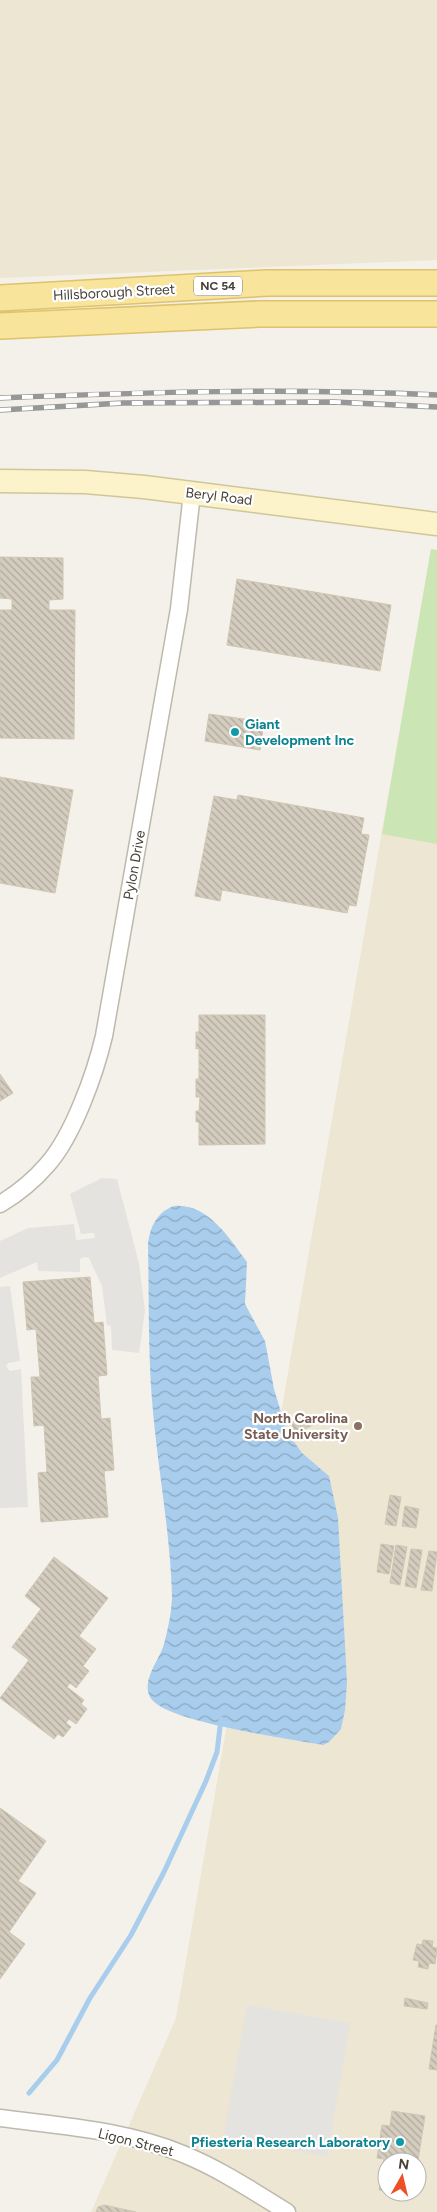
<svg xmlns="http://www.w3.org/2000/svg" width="437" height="2212" font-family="Figtree,sans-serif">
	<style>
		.education { fill: #ece6d3; fill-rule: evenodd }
		.park { fill: #cce5b4 }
		.parking { fill: #e5e3e0 }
		.water { fill: url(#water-waves) }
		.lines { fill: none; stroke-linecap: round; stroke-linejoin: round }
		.stream { stroke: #a8cded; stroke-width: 5 }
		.building { fill: url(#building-back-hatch); stroke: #cfc5b2 }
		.street-casing { stroke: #beb9ac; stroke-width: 19 }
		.secondary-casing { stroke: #d1c69a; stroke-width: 25 }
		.primary-casing { stroke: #dec26c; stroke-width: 28 }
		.street { stroke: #fff; stroke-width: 16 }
		.secondary { stroke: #fcf3ca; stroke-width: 22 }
		.primary { stroke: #f9e49c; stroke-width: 25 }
		.rail-casing { stroke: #979797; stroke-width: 5.5 }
		.rail { stroke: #fff; stroke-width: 4; stroke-dasharray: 11; stroke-linecap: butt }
		.culture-dot { fill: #0f9aa8; stroke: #fff; stroke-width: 2 }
		.education-dot { fill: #8d6e63; stroke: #fff; stroke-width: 2 }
		.labels { text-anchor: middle; stroke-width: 4.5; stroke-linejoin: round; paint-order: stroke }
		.shield { fill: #fff; stroke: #7e7b73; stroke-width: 1 }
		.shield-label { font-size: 12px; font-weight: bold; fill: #474237 }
		.street-label { font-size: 14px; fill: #474237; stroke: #fff }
		.culture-label { font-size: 14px; font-weight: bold; fill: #0d838f; stroke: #fff; text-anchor: start }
		.education-label { font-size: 14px; font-weight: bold; fill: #785e54; stroke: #fff; text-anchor: end }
	</style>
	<defs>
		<pattern id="water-waves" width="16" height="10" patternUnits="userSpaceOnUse" patternTransform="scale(1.25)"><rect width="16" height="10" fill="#a8cded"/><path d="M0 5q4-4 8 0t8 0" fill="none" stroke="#8ba8c1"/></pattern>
		<pattern id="building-back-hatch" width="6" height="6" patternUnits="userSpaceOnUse" patternTransform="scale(1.25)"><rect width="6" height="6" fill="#d4cdbf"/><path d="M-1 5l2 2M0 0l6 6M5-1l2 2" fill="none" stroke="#aea89c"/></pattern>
	</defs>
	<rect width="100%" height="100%" fill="#f3f1e9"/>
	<path class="education" d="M0 0H437V260L0 278Z
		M431 549 437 550V2212H91L176 2018ZM387 2162H417V2192H387Z"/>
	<path class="park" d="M431 549 437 550V844L382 834Z"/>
	<path class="parking" d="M102 1178 117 1179 139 1263 145 1311 139 1353 112 1350 111 1326 107 1325 102 1286 89 1258 84 1257 80 1259V1272L38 1271 37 1262 0 1278V1241L28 1228 74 1224 76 1240 95 1238 94 1233 81 1234 70 1194Z
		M10 1286 20 1361 8 1363 6 1366 10 1371 21 1369 28 1507 0 1508V1287Z
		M247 2005 350 2023 327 2157 223 2139Z"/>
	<path class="water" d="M174 1206C208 1203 229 1238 247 1262L245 1304 265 1341 274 1389 287 1432 302 1453 329 1476 338 1518 347 1682 345 1710 341 1729 329 1742 323 1745C293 1739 162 1722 150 1697 141 1679 160 1660 164 1644 168 1629 172 1611 172 1595 170 1529 157 1465 152 1400 148 1348 149 1296 148 1244 150 1227 157 1212 174 1206Z"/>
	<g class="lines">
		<path class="stream" d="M29 2093 57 2060 90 1998 131 1935 164 1872 206 1781 217 1752 221 1719"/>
	</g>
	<path class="building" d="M0 557 63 558V599L49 600V610H75L74 739 0 738V610H12V599L0 598Z
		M237 579 391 605 380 671 227 645Z
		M209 714 264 722 260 750 205 741Z
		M0 777 73 790 55 893 0 883Z
		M238 795 364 818 361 834 369 835 356 906 349 905 347 913 222 890 220 901 195 896 214 796 237 800Z
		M199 1015H265V1144L199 1145V1122H196V1111H199L200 1097H196V1079H199V1048L196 1049V1032H199Z
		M0 1074 13 1093 0 1101Z
		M90 1277 94 1323 103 1322 107 1375 98 1376 101 1419 110 1418 114 1470 104 1471 108 1517 41 1522 38 1473 47 1472 44 1425 34 1426 31 1377H40L36 1329 27 1330 23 1282Z
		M307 1414 313 1425 296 1433 291 1423Z
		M390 1495 401 1497 396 1526 385 1524Z
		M405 1506 419 1509 416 1528 402 1526Z
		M381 1544 394 1546 389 1574 377 1572Z
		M396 1545 407 1547 400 1585 390 1583Z
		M411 1549 422 1550 416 1588 405 1586Z
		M429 1551 437 1552 432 1591 421 1590Z
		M54 1557 108 1598 79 1636 96 1649 83 1666 89 1671 76 1688 70 1683 67 1687 84 1700 81 1704 87 1709 76 1724 69 1719 66 1723 71 1727 63 1737 58 1734 54 1739 0 1698 29 1660 12 1647 41 1609 25 1596Z
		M0 1808 46 1841 18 1881 36 1893 9 1932 25 1944 0 1979Z
		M423 1940 433 1941 432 1947 437 1948 435 1964 429 1963 428 1969 418 1967 419 1961 413 1960 417 1944 422 1945Z
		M405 1998 428 2003 427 2009 404 2006Z
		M436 2025H437V2070L429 2069Z
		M392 2111 425 2116 417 2167V2162H387V2191L379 2190 384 2159 377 2158 382 2125 390 2126Z
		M104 2205 136 2212H96L98 2207Z"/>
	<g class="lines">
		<g class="street-casing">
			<path id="street" d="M0 1204C17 1194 34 1180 47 1165 73 1136 95 1074 104 1036L179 609 192 493
				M0 2118C61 2126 126 2130 183 2154 220 2169 253 2191 287 2212"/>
		</g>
		<g class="secondary-casing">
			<path id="secondary" d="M0 481 85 482 144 487 437 524"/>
		</g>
		<g class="primary-casing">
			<path id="primary" d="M0 298 267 283H437
				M0 326 259 314H437"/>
		</g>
		<use href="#street" class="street"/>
		<use href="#secondary" class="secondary"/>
		<use href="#primary" class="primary"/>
		<g class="rail-casing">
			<path id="rail" d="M0 398C146 392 291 388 437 395
				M0 410 123 403 334 402 437 407"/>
		</g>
		<use href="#rail" class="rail"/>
	</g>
	<g class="culture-dot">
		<circle cx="235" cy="732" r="5"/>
		<circle cx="400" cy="2142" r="5"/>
	</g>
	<circle class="education-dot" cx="358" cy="1426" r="5"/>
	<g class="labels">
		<rect class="shield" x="194" y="276.5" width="48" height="19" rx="4"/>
		<g class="shield-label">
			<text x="218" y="290">NC 54</text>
		</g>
		<g class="street-label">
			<text transform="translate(114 292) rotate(-3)" y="5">Hillsborough Street</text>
			<text transform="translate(219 496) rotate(7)" y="5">Beryl Road</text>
			<text transform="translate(134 865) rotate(-80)" y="5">Pylon Drive</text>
			<text transform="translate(136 2142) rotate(14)" y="5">Ligon Street</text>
		</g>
		<g class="culture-label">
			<text x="245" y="729">Giant<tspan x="245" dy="16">Development Inc</tspan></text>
			<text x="390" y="2147" text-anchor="end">Pfiesteria Research Laboratory</text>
		</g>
		<g class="education-label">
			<text x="348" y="1423">North Carolina<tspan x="348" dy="16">State University</tspan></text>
		</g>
	</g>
	<g transform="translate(402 2177) rotate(8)"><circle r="24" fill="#ffffff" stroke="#b5b3af"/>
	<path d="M0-4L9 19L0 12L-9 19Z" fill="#ef4f24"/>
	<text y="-8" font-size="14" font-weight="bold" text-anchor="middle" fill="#474237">N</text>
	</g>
</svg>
